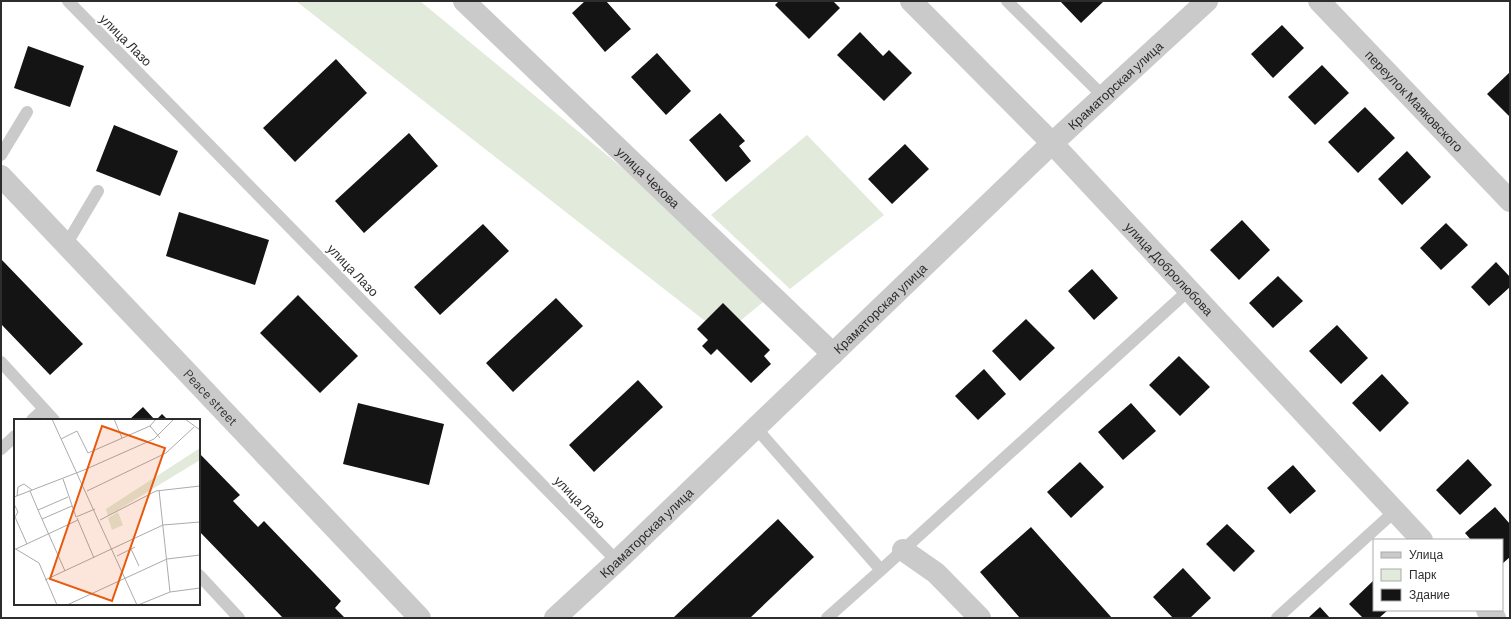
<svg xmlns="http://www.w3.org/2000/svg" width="1511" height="619" font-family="Barlow,sans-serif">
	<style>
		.green { fill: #e2eadb }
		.building { fill: #141414 }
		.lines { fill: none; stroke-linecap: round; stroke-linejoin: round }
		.service { stroke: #cacaca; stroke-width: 12 }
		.minor { stroke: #cacaca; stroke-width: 22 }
		.tertiary { stroke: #cacaca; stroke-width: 22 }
		.labels { text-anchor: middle; stroke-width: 4; stroke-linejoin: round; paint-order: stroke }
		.street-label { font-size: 13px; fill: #2d2d2d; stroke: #fff }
		.inset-road { fill: none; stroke: #ababab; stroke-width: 1 }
		.view { fill: #e8590c; fill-opacity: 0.15; stroke: #e8590c; stroke-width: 2 }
		.inset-edge { fill: none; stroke: #2d2d2d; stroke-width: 2 }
	</style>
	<rect width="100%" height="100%" fill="#fff"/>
	<path class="green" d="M296 1H420L774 293 723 335Z
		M807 135 884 215 790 289 711 215Z"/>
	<path class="building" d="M585 1H606L631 29 605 52 572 13Z
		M779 1H833L840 8 809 39 775 5Z
		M1060 1H1104L1081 23Z
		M1282 25 1304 48 1273 78 1251 54Z
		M860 32 883 56 889 50 912 73 884 101 837 55Z
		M28 46 84 66 70 107 14 88Z
		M657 53 691 91 666 115 631 77Z
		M336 59 367 93 295 162 263 128Z
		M1322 65 1349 93 1315 125 1288 97Z
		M1510 72V117L1487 94Z
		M1365 107 1395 138 1358 173 1328 142Z
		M720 113 745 141 739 146 751 161 726 182 689 140Z
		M114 125 178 151 160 196 96 171Z
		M409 133 438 166 364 233 335 201Z
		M905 144 929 169 892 204 868 179Z
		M1407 151 1431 177 1402 205 1378 179Z
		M179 212 269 240 255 285 166 256Z
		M1242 220 1270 250 1239 280 1210 250Z
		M1446 223 1468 245 1441 270 1420 248Z
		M483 224 509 251 440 315 414 287Z
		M1 259 83 344 50 375 1 324Z
		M1496 262 1510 277V287L1489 306 1471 287Z
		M1092 269 1118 298 1094 320 1068 291Z
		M1278 276 1303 301 1273 328 1249 303Z
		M298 295 358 356 320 393 260 333Z
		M556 298 583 326 513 392 486 363Z
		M723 303 770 350 764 356 771 364 751 383 717 349 711 355 702 346 708 340 697 329Z
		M1026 319 1055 348 1020 381 992 351Z
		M1337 325 1368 358 1341 384 1309 351Z
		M1179 356 1210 387 1180 416 1149 385Z
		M984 369 1006 394 978 420 955 396Z
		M1382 374 1409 403 1380 432 1352 403Z
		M638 380 663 407 594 472 569 445Z
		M358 403 444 424 429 485 343 464Z
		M1131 403 1156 431 1123 460 1098 432Z
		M143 407 155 420H129Z
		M162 414 168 420H156Z
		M199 453 240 495 233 501 258 527 264 521 341 601 335 608 345 618H283L199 531Z
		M1468 459 1492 485 1460 515 1436 490Z
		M1080 462 1104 487 1071 518 1047 492Z
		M1293 465 1316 491 1290 514 1267 488Z
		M1495 507 1510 524V557L1502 564V540H1471L1465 533Z
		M778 519 814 557 750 618H673Z
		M1227 524 1255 551 1234 572 1206 544Z
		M1031 527 1112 618H1020L980 572Z
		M1183 568 1211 598 1190 618H1173L1153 597Z
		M1374 580V610H1388L1379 618H1363L1349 604Z
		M1320 607 1330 618H1308Z"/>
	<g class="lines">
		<path class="service" d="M68 1 617 561
			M1007 1 1103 96
			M1 155 27 112
			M66 245 98 191
			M1 362 54 420
			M32 420 44 409
			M756 428 881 570 827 618
			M1 449 15 436
			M881 570 1189 290
			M199 575 239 618
			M1277 618 1395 511"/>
		<g class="minor">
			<path id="s1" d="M464 1 833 354"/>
			<path id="s2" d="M911 1 1052 143 1422 540"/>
			<path id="s3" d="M1319 1 1510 201"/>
			<path d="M903 550 936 573 980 618"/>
			<path d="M1487 610 1495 618"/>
			<path id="s4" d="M555 618 617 561 1046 149 1207 1"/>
		</g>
		<path class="tertiary" id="s5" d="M1 176 420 618"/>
	</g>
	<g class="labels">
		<g class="street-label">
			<text transform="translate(126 40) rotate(45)" y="5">улица Лазо</text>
			<text dy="5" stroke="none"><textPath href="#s4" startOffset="773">Краматорская улица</textPath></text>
			<text dy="5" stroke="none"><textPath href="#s3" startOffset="138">переулок Маяковского</textPath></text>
			<text dy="5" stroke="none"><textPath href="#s1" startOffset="255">улица Чехова</textPath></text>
			<text dy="5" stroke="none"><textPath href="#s2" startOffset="372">улица Добролюбова</textPath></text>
			<text transform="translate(353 270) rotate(46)" y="5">улица Лазо</text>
			<text dy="5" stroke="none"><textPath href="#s4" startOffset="449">Краматорская улица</textPath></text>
			<text dy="5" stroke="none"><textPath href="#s5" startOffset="305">Peace street</textPath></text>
			<text transform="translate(580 502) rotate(46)" y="5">улица Лазо</text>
			<text dy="5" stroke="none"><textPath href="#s4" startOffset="125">Краматорская улица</textPath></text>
		</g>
	</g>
	<g transform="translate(14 419)">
		<rect width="186" height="186" fill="#fff"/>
		<path d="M186 29V41L94 97 92 90ZM104 93 109 106 98 111 94 99Z" fill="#e2eadb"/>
		<path class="inset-road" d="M38 0 123 186M100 0 108 19M171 0 186 11M136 7 146 19M47 20 63 12 74 34 136 7 142 0M49 60 62 98 81 90M145 71 156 173M16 72 24 91M73 72 152 34 180 8M3 77 4 68 10 65 18 71M0 78 70 51 140 20 160 0M0 85 4 93 1 98 13 125M63 99 80 139M28 100 58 87M86 101 142 72 186 67M0 129 25 144 43 186M2 130 64 101M117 130 125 147M103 137 121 128M51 152 24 91 54 78M31 161 149 106 186 103M53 186 153 140 186 136M124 186 156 173 186 169"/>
		<path class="view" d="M88 7 151 29 98 182 36 160Z"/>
		<rect width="186" height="186" class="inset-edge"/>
	</g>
	<rect width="1511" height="619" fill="none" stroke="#2d2d2d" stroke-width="4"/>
	<rect x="1373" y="539" width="130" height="72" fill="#ffffff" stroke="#ababab"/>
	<rect x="1381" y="552" width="20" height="6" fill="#cacaca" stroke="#ababab"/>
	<text x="1409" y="559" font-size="12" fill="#2d2d2d">Улица</text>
	<rect x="1381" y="569" width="20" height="12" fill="#e2eadb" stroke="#ababab"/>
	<text x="1409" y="579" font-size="12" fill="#2d2d2d">Парк</text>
	<rect x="1381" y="589" width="20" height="12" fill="#141414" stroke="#ababab"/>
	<text x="1409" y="599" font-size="12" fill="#2d2d2d">Здание</text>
</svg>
